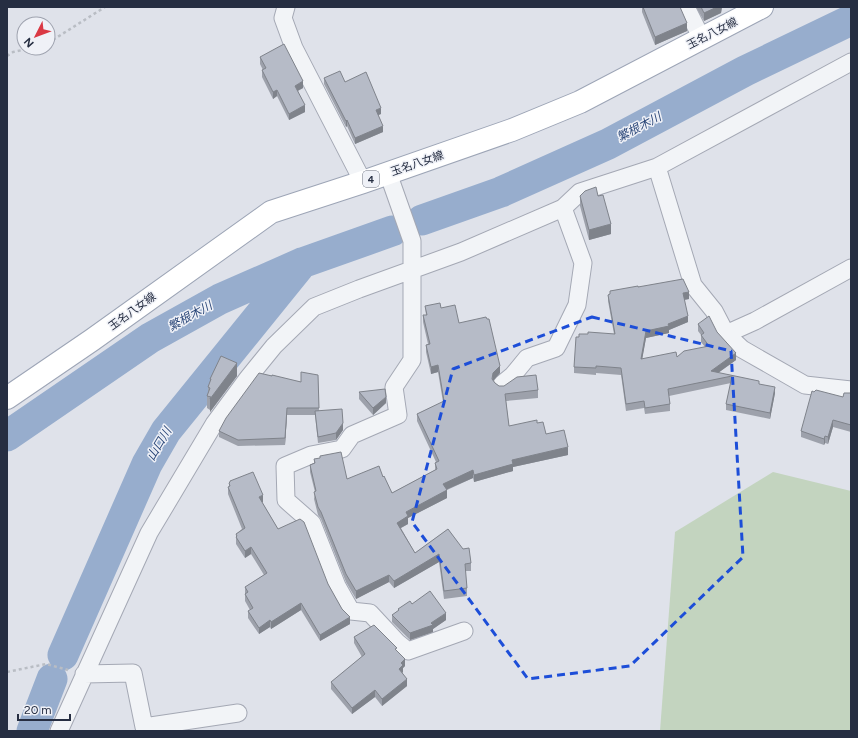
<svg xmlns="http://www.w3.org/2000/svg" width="858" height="738" font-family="Figtree,'Noto Sans JP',sans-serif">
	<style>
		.green { fill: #c3d4bf }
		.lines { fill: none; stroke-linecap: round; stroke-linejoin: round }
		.river { stroke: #97adcd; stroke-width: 31 }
		.minor-casing { stroke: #a4a8b4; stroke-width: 19 }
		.major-casing { stroke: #9da5b6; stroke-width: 24 }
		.path { stroke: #b9bdc4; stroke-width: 2.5; stroke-dasharray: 3 3; stroke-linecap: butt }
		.minor { stroke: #f2f4f7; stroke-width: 17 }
		.major { stroke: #fff; stroke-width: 22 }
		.wall { fill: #9da1ab }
		.shaded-wall { fill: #7f838b }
		.building { fill: #b6bbc7; stroke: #7f838b }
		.marked { fill: none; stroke: #1d4ed8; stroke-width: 3; stroke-dasharray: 8 5; stroke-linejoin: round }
		.labels { text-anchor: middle; stroke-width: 3; stroke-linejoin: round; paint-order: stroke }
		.shield { fill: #eff1f7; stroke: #626878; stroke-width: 1 }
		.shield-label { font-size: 10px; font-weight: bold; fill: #262e42 }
		.street-label { font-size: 11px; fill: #262e42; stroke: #eff1f7 }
		.water-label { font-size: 12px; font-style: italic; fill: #2d497a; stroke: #eff1f7 }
	</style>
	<rect width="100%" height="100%" fill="#dfe2ea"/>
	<path class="green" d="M773 472 851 491V731H660L675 532Z"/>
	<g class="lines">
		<path class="river" d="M422 220 501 192 608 144 745 71 851 20
			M7 436 150 338 220 299 302 263 392 231
			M63 655 147 464 166 431 302 263
			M32 731 52 679"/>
		<g class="minor-casing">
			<path id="minor" d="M286 7 283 18 294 48 363 182
				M686 7 702 39
				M657 167 693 285 714 311 726 334 742 349 805 385 851 390
				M388 173 412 241V360L394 387 398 415 352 435 342 449 311 455 285 466 286 500 312 523 337 586 351 611 370 613 397 642 408 651 464 631
				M726 334 755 321 851 268
				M502 384 513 375 527 358 556 348 577 305 583 263 563 208
				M84 674 133 673 144 727 238 713
				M59 731 149 533 214 424 248 378 274 346 314 307 359 289 461 252 563 208 580 192 657 167 851 62"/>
		</g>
		<g class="major-casing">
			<path id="major" d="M7 398 92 340 271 212 363 182 512 130 580 102 762 7"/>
		</g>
		<path class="path" d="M48 43 105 7
			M7 56 13 52 32 48
			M7 672 46 664 68 670"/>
		<use href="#minor" class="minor"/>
		<use href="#major" class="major"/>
	</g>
	<path class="wall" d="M642 7H680L687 31 655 45 642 12Z
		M696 7H722L721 13 704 21Z
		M260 57 303 88 298 91 305 112 289 120 277 96 273 99 262 77V70H263L260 64Z
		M324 78 345 82 381 114 378 115 383 132 355 144 347 126 346 127 324 84Z
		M580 196H598L611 234 589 240 580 206Z
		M638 287 689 299 684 300 688 322 669 330V333L646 338 642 359 677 357 705 347 701 342V335L698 331V324L717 332 736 360 718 373 759 384 775 393 770 419 726 410V404L731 383 669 396 670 404V411L645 414 644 408 626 411 621 375 596 373V375L574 373V367L579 337 588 334H614L608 301V295L610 294V291Z
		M425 306 441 308 459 323 500 373 493 380 495 383 499 386 538 390V398L506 401 509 426 537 423 546 434 568 455 513 467V471L474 482 473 478 447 490V498L408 518V524L401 528 415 553 448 529 471 563V571H465L467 588V596L444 599 439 562 394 588 389 582 356 599 346 582 321 519 318 515 314 499 315 492 310 472V465L314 463V459L347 479 383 477 392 493 435 470V463L436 462 417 421V414L443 402 438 372 431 374 426 352V345L428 344 423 322V315H426Z
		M318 375 319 411 343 430 336 440 318 443 315 415H287L285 445 238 446 219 437V431L272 376 301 382Z
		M237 376 210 412V410L207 408V396L208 392V387L210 382V379Z
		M359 392 386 403 373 415 359 399Z
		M851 393V432L833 427 828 444 825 443 824 445 801 437V431L843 397Z
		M230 481 263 502H262L278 529 328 584 350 624 320 641 301 610 271 629 270 627 259 634 248 618V611L250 610 245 601V587L264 575 251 554 245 558 236 544V534L242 529 228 494V487H229V483H230Z
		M412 604 446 620 433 629V632L410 640 392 622V615L398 611V609Z
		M354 637 397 651 405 666 403 668V672L402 673 407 686 382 706 375 697 352 714 331 689V682L362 657 354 643Z"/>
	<path class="shaded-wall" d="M717 7H722L721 13 704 21V13Z
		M687 23V31L655 45V37Z
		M303 81V88L295 92V86Z
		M277 90V96L273 99V92Z
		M305 105V112L289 120V114Z
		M381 108V114L376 116V110Z
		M347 120V126L346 127V121Z
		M383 126V132L355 144V138Z
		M611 224V234L589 240V230Z
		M689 292V299L683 300V293Z
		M688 316V322L669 330V333L646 338 641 366V359L646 331 668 324Z
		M736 353V360L711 378V371Z
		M237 363V376L210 412V399Z
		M438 365V372L431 374V367Z
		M500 366V373L493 381 492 386 493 373Z
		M775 387V393L770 419V413Z
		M386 397V403L373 415V408Z
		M287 408V415L285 445V438Z
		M833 420V427L828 444V437Z
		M343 423V430L336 440V433Z
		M825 436V443L824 445V439Z
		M568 447V455L513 467V471L474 482V475L512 460Z
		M473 470V478L443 491V484Z
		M447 490V498L408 518V524L397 530V523L406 512Z
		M263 495V502L259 503V497Z
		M251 547V554L245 558V551Z
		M439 554V562L394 588V581Z
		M389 575V582L356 599V591Z
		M301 603V610L271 629V622Z
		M446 613V620L433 629V632L410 640V633L431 623Z
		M350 617V624L320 641V635Z
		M270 620V627L259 634V628Z
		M405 659V666L403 668V672L399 676V669L401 663Z
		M407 679V686L382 706V699Z
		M375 690V697L352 714V708Z"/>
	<path class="building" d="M643 7H680L687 23 655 37Z
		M701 7H717L704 13Z
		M284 44 303 81 295 86 305 105 289 114 277 90 273 92 262 70 266 68 260 57Z
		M340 71 345 82 366 72 381 108 376 110 383 126 355 138 347 120 346 121 324 78Z
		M596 187 598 196 603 195 611 224 589 230 580 196 585 191Z
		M683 279 689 292 683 293 688 316 668 324 669 326 646 331 641 359 676 352 677 357 684 351 709 346 701 335 704 333 698 324 709 316 717 332 736 353 711 371 759 381V384L775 387 770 413 726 404 732 376 668 389 670 404 645 408 644 401 626 404 621 368 596 366V368L574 367 576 337H579V334H588V332L615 334 608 295 610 294V291L638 286V287Z
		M440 303 441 308 455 305 459 323 486 317 487 319H489L500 366 493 373 492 379 495 383 499 386H504L517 377 536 375 538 390 505 394 509 426 537 420V423L543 422 546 434 564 430 568 447 512 460 513 464 474 475 473 470 443 484 447 490 406 512 408 516 397 523 415 553 448 529 463 549 469 548 471 563 465 564 467 588 444 591 439 554 394 581 389 575 356 591 346 574 321 512 318 507 314 492 316 491 310 465 315 463 314 459 320 458V456L341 452 347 479 379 466 383 477 384 476 392 493 437 469 435 463 439 461 417 414 444 401 438 365 431 367 426 345 430 344 423 315H427L425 306Z
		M221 356 237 363 210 399 211 397 207 396 210 388 208 387 211 379H210Z
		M301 372 318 375 319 408H287L285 438 238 440 219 431 226 418 259 373 272 376V375L301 382Z
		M385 389 386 397 373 408 359 392Z
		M816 390 843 397 844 393H851V425L833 420 828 437 825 436 824 439 801 431 812 391 814 392Z
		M342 409 343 423 336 433 318 437 315 411Z
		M253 472 263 495 259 497 278 529 300 519 304 522 328 584 342 609 350 617 320 635 301 603 271 622 270 620 259 628 248 611 253 608 245 594 248 592 245 587 267 573 251 547 245 551 236 537 237 536 236 534 245 528 228 487 230 486 229 483 230 482V481Z
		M430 591 446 613 431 623 433 625 410 633 392 615 399 610 398 609 410 601 412 604Z
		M374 625 397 648 395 649 405 659 401 663 403 665 399 669 407 679 382 699 375 690 352 708 331 682 365 654 354 637Z"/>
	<path class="marked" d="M592 317 731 351 743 557 630 666 528 679 412 522 453 369Z"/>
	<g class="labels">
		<rect class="shield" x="363" y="171" width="16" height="16" rx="3"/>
		<g class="shield-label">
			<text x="371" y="183">4</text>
		</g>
		<g class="street-label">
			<text transform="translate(712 33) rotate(-27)" y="4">玉名八女線</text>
			<text transform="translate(417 163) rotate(-19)" y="4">玉名八女線</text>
			<text transform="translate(132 311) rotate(-36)" y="4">玉名八女線</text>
		</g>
		<g class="water-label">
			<text transform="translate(639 127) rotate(-28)" y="4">繁根木川</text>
			<text transform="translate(190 316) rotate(-29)" y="4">繁根木川</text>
			<text transform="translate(159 444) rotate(-59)" y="4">山口川</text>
		</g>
	</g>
	<rect width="858" height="738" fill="none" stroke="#262e42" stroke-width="16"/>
	<g transform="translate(36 36) rotate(228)"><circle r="19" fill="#eff1f7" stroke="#9fa3af"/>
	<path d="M0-3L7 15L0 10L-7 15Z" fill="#da3944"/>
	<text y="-6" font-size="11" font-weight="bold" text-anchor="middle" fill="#262e42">N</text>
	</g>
	<path d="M18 714v6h52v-6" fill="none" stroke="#262e42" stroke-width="2"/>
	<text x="24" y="714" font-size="12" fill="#262e42" stroke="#eff1f7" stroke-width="3" paint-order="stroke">20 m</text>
</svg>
